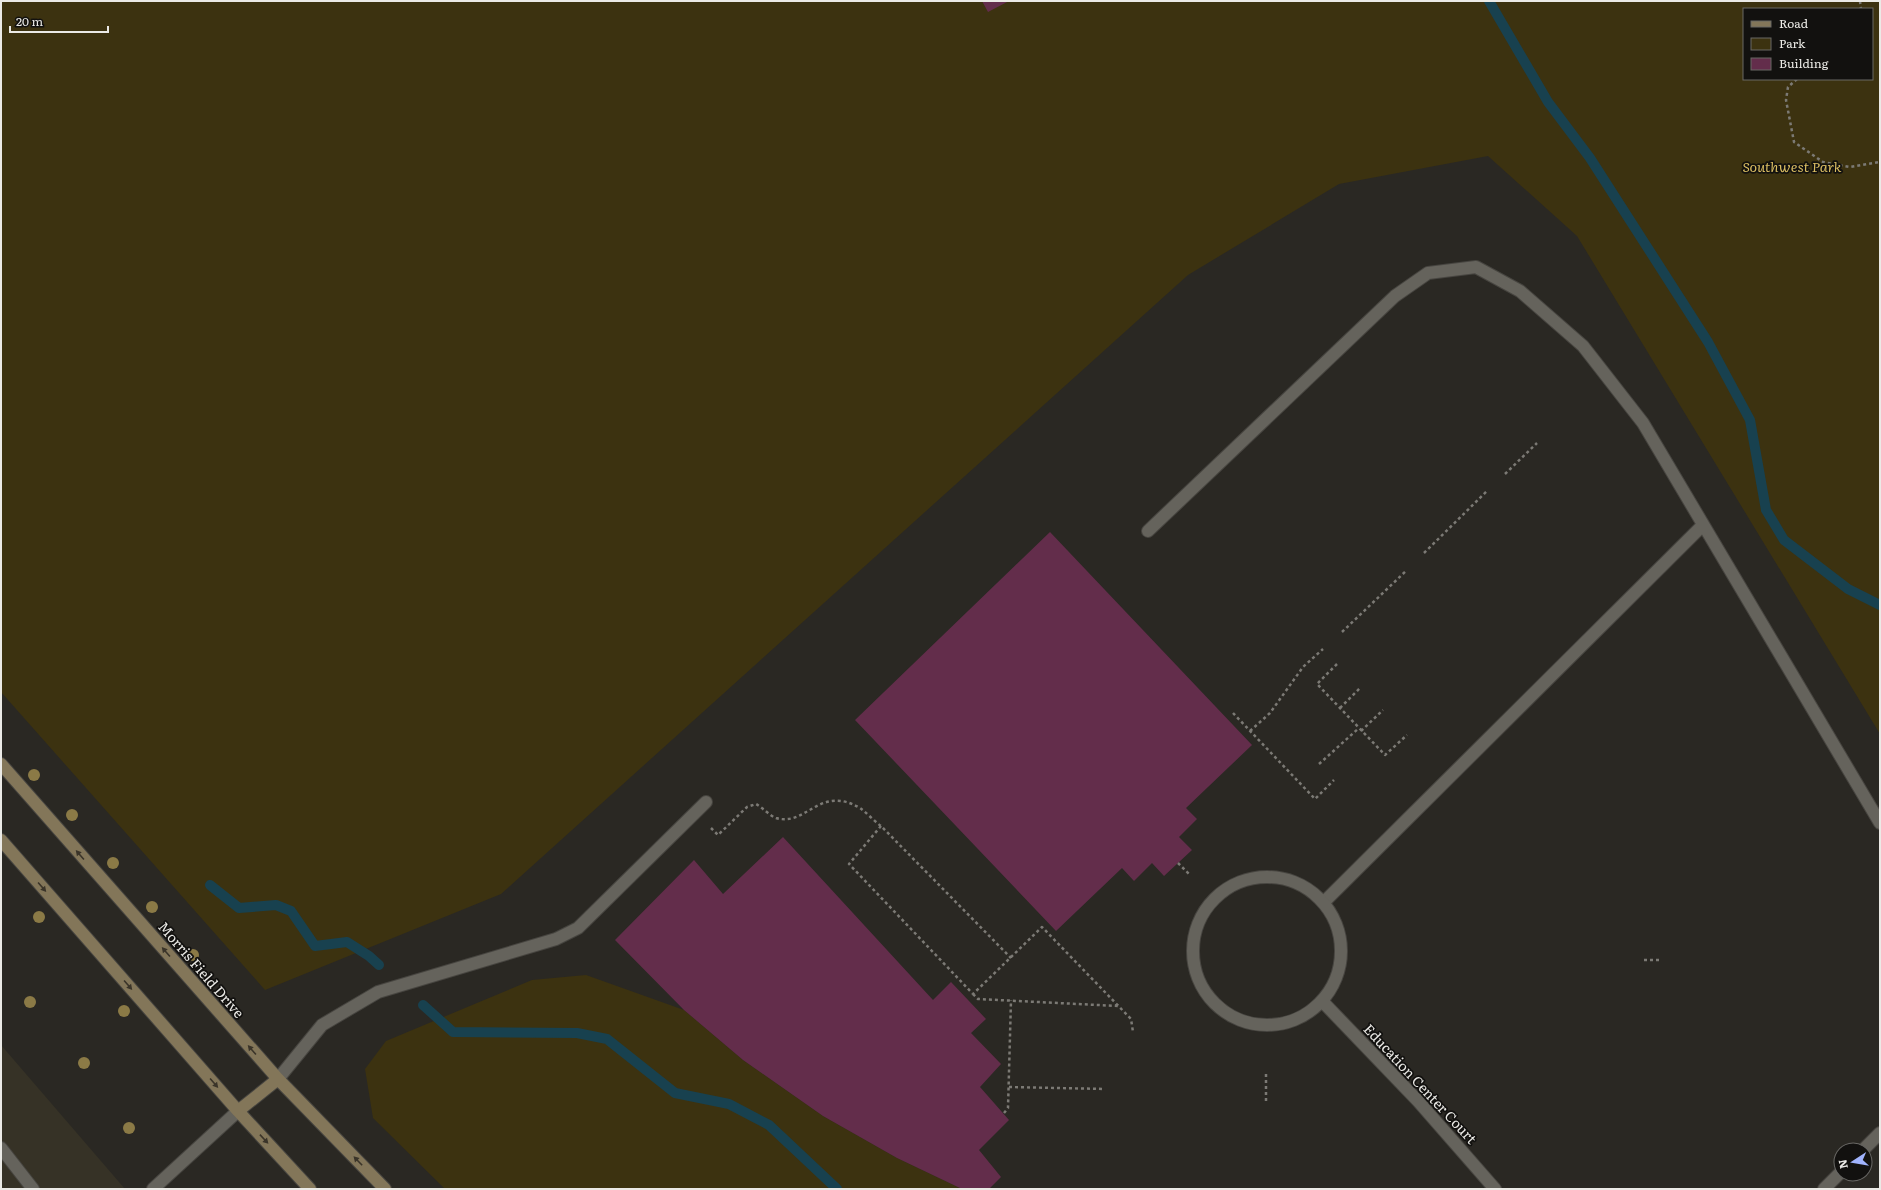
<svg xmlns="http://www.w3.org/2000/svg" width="1881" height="1190" font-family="Literata,serif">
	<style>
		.built { fill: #363226 }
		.green { fill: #3c3210; fill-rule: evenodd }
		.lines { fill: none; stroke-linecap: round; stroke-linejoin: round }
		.stream { stroke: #18414f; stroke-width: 10 }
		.building { fill: #632d4b }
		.lane-casing { stroke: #474540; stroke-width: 14 }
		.street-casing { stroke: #474540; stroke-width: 14 }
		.secondary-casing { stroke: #474540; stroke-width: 14 }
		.path { stroke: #7c7a75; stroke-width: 2.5; stroke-dasharray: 3 3; stroke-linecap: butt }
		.lane { stroke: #65635c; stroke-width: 12 }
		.street { stroke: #65635c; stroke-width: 12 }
		.secondary { stroke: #837659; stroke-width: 12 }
		.tree { fill: #8b7a46 }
		.oneway { fill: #3a3429 }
		.labels { text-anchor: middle; stroke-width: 3.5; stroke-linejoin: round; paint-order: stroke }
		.park-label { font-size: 14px; font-style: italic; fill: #dabd62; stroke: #12110f }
		.street-label { font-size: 14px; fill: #ebeae6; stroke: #12110f }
	</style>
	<rect width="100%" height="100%" fill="#2a2823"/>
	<path class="built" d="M1 1045 125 1189H1Z"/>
	<path class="green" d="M1 1H1880V734L1577 236 1488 156 1339 184 1188 275 501 894 265 990 1 692ZM1744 9H1872V79H1744Z
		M586 975 684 1010 743 1060 823 1116 897 1158 962 1189H445L373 1118 365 1069 386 1041 532 980Z"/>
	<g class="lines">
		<path class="stream" d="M1489 1 1548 102 1590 158 1708 342 1750 420 1766 510 1784 540 1848 589 1880 605
			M210 885 239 908 276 905 291 911 315 946 347 942 369 956 379 965
			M423 1005 453 1032 577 1033 607 1039 675 1093 729 1104 769 1125 837 1189"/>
	</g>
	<path class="building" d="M982 1H1009L988 12Z
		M1050 532 1252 745 1186 808 1197 819 1179 837 1192 850 1164 876 1152 863 1134 881 1122 868 1056 931 855 720Z
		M783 837 933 1000 951 982 986 1019 971 1033 1001 1064 980 1087 1009 1120 979 1150 1001 1177 989 1189H962L897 1158 823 1116 743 1060 684 1010 615 940 694 860 723 894Z"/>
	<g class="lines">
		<g class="lane-casing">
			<path id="lane" d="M1148 531 1395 296 1428 273 1476 267 1520 291 1583 346 1643 423 1880 823
				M1324 902 1703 525
				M278 1079 322 1025 378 992 556 939 578 928 706 802
				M1 1148 33 1189
				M153 1189 238 1111"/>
		</g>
		<g class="street-casing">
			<path id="street" d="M1193 951a74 74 0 1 1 148 0a74 74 0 1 1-148 0Z
				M1322 1001 1418 1101 1495 1189
				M1863 1150 1880 1133
				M1824 1189 1841 1172"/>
		</g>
		<g class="secondary-casing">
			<path id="secondary" d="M1 764 278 1079 385 1189
				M1 840 238 1111 310 1189
				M238 1111 278 1079"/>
		</g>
		<path class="path" d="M1860 1 1861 9
			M1797 79 1788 87 1786 100 1794 142 1823 162 1850 167 1880 162
			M1505 474 1537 443
			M1424 553 1487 491
			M1342 632 1407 570
			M1337 664 1317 684 1385 755 1407 735
			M1340 708 1361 687
			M1233 713 1315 799 1334 780
			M1250 731 1270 713 1303 667 1323 649
			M1361 731 1383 710
			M1319 764 1359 728
			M881 826 849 864 973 994 1042 927 1131 1019 1133 1032
			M711 828 718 835 747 807 756 804C763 808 770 816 776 818 807 827 819 784 860 808 867 813 874 821 881 826L1011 958
			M1178 863 1189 874
			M1644 960H1661
			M973 994 978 999 1118 1006
			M1266 1074V1102
			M1009 1087 1105 1089
			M1004 1113 1008 1108 1011 1000"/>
		<use href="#lane" class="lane"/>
		<use href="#street" class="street"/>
		<use href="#secondary" class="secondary"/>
	</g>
	<g class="tree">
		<circle cx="34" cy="775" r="6"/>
		<circle cx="72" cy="815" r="6"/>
		<circle cx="113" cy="863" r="6"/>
		<circle cx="152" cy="907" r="6"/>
		<circle cx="39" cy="917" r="6"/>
		<circle cx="193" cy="955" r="6"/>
		<circle cx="30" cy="1002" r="6"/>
		<circle cx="124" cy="1011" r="6"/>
		<circle cx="84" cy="1063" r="6"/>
		<circle cx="129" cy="1128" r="6"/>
	</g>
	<defs><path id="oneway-solid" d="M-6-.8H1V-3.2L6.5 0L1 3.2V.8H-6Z"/></defs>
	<g class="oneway">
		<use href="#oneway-solid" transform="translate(80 855) rotate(-131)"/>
		<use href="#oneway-solid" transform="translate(42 887) rotate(49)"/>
		<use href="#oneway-solid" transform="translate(166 952) rotate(-131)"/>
		<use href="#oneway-solid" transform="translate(128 985) rotate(49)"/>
		<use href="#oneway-solid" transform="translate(252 1050) rotate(-131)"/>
		<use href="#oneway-solid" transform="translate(214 1083) rotate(49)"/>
		<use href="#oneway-solid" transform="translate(264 1139) rotate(47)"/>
		<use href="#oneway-solid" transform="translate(358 1161) rotate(-134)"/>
	</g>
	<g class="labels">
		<g class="park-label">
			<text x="1792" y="172">Southwest Park</text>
		</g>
		<g class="street-label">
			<text transform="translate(201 970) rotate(49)" y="5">Morris Field Drive</text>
			<text transform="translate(1420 1084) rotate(47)" y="5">Education Center Court</text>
		</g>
	</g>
	<rect width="1881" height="1190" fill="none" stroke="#ebeae6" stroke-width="4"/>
	<rect x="1743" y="8" width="130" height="72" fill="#12110f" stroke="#696865"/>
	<rect x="1751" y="21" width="20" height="6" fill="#837659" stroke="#696865"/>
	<text x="1779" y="28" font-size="12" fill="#ebeae6">Road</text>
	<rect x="1751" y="38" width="20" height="12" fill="#3c3210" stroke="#696865"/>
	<text x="1779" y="48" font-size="12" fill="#ebeae6">Park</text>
	<rect x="1751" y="58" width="20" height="12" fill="#632d4b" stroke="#696865"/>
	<text x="1779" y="68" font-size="12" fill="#ebeae6">Building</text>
	<g transform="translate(1853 1162) rotate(258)"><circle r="19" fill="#12110f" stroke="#696865"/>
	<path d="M0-3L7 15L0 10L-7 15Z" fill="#a0b3fd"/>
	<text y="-6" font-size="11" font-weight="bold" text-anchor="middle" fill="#ebeae6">N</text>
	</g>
	<path d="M10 26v6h98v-6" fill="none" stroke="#ebeae6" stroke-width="2"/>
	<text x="16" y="26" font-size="12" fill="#ebeae6" stroke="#12110f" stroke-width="3" paint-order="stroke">20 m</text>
</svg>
